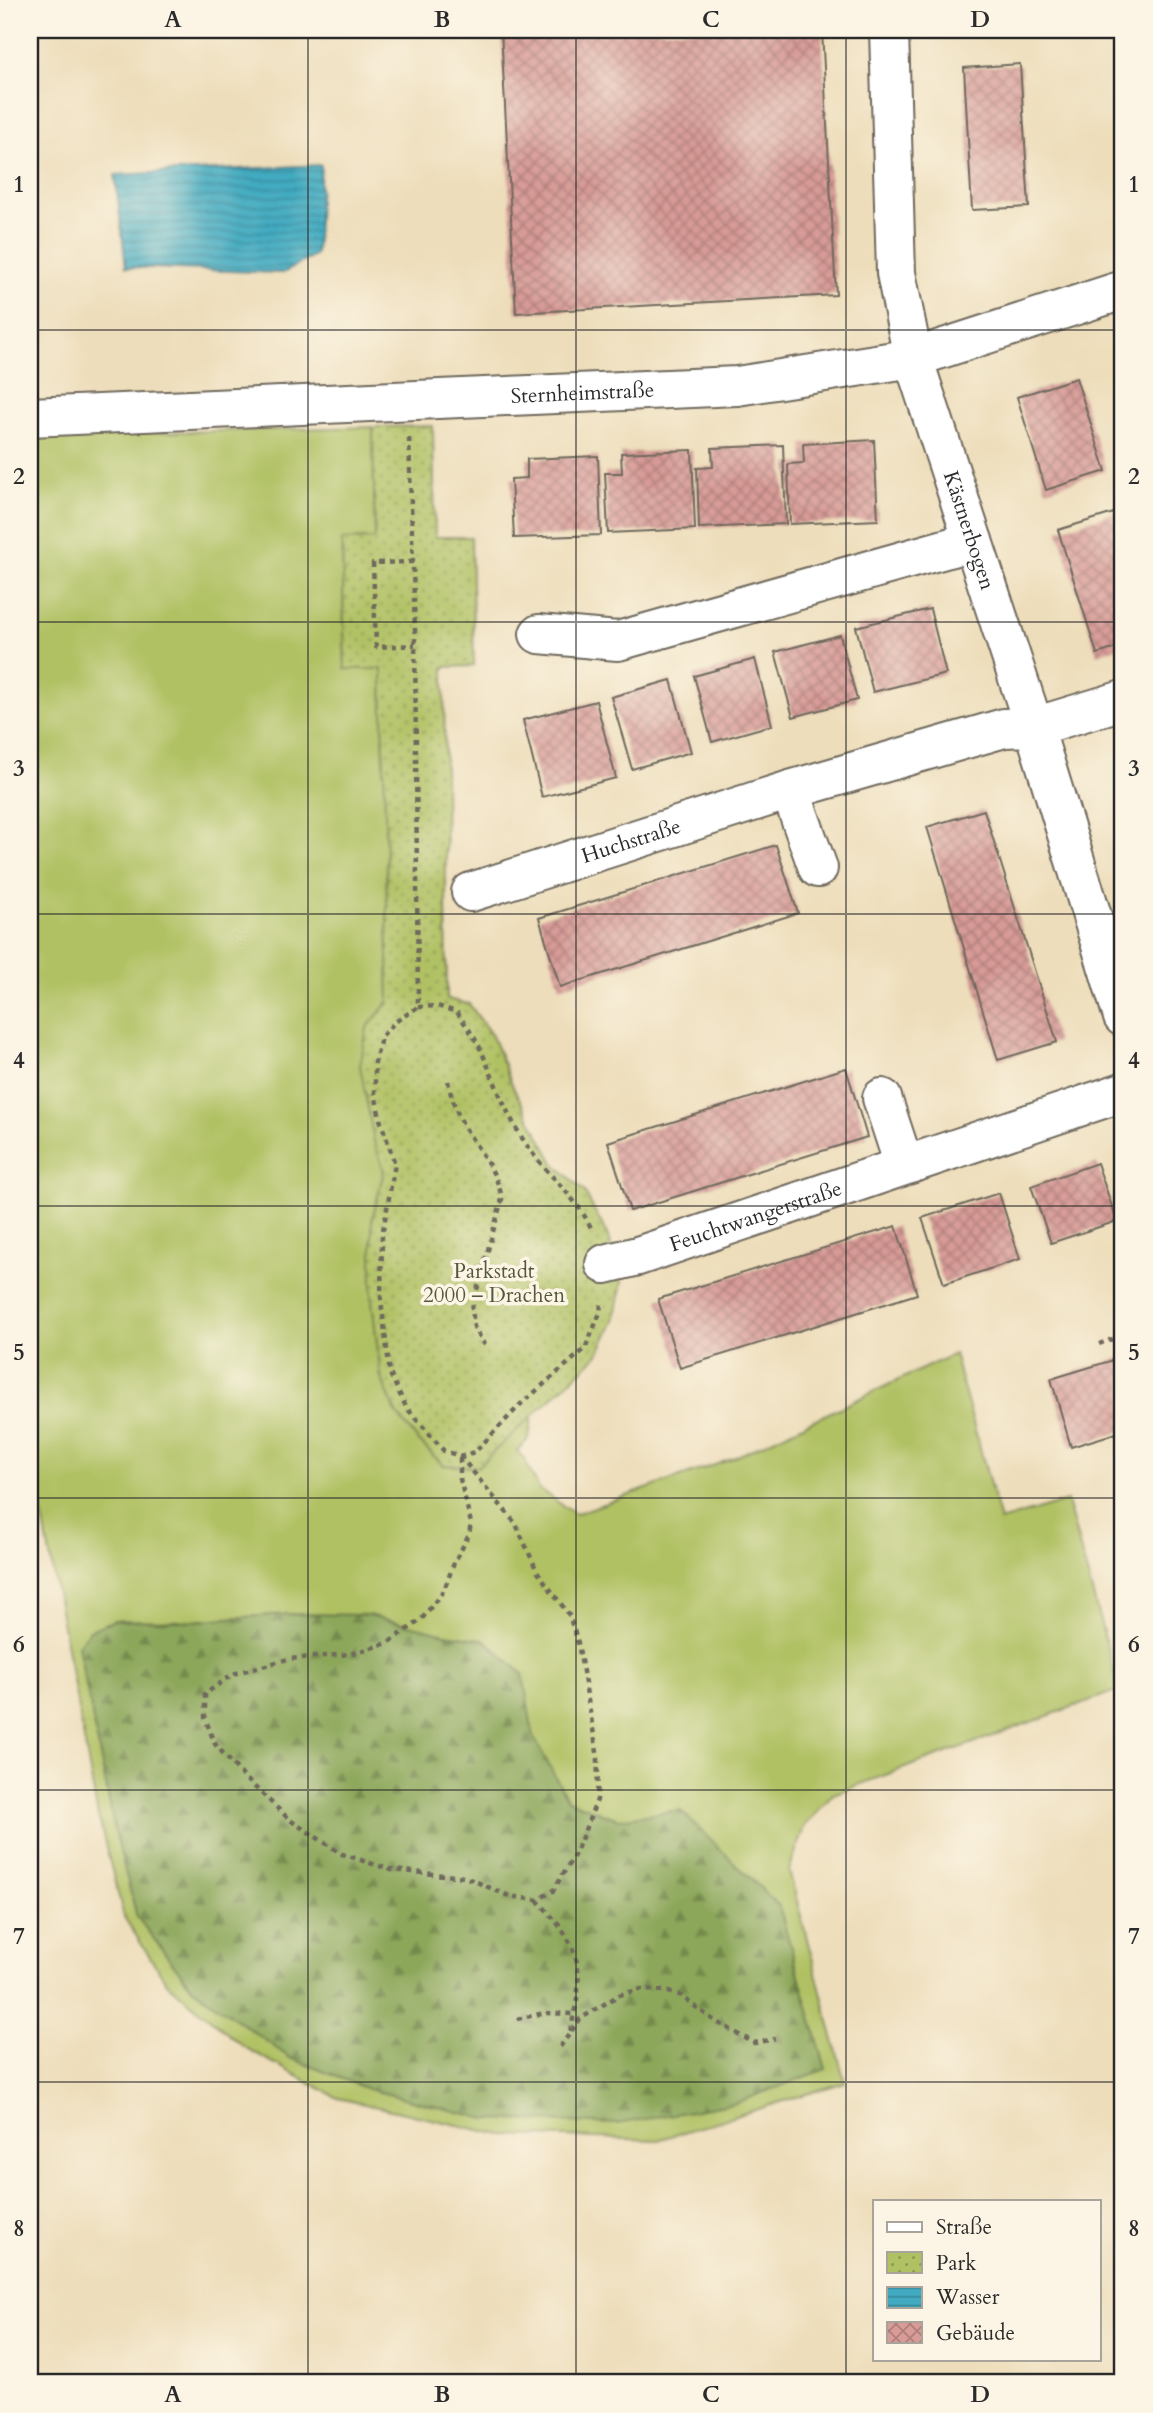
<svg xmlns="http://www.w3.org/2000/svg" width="1153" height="2413" font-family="Cardo,serif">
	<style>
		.green { fill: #b0c164; stroke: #6e7648; stroke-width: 2 }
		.forest { fill: url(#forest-firs); stroke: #5c6942; stroke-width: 2 }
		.park { fill: url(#park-dots); stroke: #6e7648; stroke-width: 2 }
		.water { fill: url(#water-rules); stroke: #366b76; stroke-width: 2 }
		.building { fill: url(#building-cross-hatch) }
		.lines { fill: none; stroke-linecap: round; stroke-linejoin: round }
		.minor-casing { stroke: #6f695d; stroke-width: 42 }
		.path { stroke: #6f695d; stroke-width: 4.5; stroke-dasharray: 5 5; stroke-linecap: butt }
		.minor { stroke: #fff; stroke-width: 38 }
		.grid { fill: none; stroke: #2b2b2b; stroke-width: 2; stroke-opacity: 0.55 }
		.labels { text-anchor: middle; stroke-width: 7; stroke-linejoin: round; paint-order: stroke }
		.street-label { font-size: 21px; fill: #2b2b2b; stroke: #fcf5e5 }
		.park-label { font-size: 21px; fill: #53583c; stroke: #fcf5e5 }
		.neatline { fill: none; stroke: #2b2b2b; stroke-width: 2.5 }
		.grid-label { font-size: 23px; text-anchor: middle; font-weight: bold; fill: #2b2b2b }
	</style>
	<defs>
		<pattern id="forest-firs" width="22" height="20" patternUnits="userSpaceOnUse" patternTransform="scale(1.75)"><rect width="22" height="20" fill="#8ca75a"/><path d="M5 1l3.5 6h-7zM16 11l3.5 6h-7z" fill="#73884b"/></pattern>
		<pattern id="park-dots" width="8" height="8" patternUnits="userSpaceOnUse" patternTransform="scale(1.75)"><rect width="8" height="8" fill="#b0c164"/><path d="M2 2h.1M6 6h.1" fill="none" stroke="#8f9d53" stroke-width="1.8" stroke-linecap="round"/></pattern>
		<pattern id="water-rules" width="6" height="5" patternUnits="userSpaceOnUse" patternTransform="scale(1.75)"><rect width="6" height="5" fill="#42abc1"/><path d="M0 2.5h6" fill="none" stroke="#378b9d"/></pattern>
		<pattern id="building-cross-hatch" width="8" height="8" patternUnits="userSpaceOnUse" patternTransform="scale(1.75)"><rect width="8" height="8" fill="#d89b97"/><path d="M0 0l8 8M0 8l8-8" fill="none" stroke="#af7f7b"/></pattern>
	</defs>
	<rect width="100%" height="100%" fill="#fcf5e5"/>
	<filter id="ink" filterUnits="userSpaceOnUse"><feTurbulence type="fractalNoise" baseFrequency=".0143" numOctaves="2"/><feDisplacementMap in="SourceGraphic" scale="14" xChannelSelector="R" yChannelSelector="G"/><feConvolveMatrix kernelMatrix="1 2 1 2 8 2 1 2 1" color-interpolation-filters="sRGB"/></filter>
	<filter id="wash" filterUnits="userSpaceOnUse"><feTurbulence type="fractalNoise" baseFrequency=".00686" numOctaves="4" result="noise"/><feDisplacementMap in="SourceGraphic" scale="28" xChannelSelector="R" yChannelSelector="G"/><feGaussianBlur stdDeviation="1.57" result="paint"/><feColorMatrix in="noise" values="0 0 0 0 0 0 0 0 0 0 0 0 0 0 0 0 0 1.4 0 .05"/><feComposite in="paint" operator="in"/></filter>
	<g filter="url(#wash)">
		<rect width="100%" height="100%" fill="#edddba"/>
		<path class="green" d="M373 427 375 539 342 540 345 669 382 668 389 1001 367 1028 374 1141 384 1171 372 1221V1301L381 1377 396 1413 417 1439 443 1465 477 1467 532 1416 529 1439 517 1451 524 1459 539 1489 575 1514 729 1460 954 1354 1000 1521 1067 1501 1119 1690 833 1794 804 1827 789 1871 845 2082 658 2140 502 2135 338 2098 244 2047 167 1983 124 1917 98 1816 30 1447V436Z"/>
		<path class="forest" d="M288 1614 368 1615 446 1634 485 1640 523 1674 533 1736 568 1800 618 1819 680 1810 779 1906 826 2069 736 2103 617 2124 486 2119 368 2089 290 2058 192 1988 137 1917 115 1832 78 1645 90 1630 114 1620 184 1621Z"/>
		<path class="park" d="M433 426 435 537H471L474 666 444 667 447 999 469 1004 492 1036 514 1089 554 1163 584 1191 607 1234 622 1282 614 1321 597 1356 477 1467 443 1465 417 1439 396 1413 381 1377 372 1301V1221L384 1171 374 1141 360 1066 367 1028 389 1001 382 669H345L342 540 375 539 373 427Z"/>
		<path class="water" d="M321 165 316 254 283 273 126 267 115 175Z"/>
		<g id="blocks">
			<path class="building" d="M501 30H822L836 295 516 313Z
				M1020 64 1029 207 972 210 964 68Z
				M1076 378 1106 471 1046 490 1017 397Z
				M874 440 878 520 790 524 788 464 804 463 803 444Z
				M783 445 786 524 699 528 697 468 713 467 712 448Z
				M692 450 695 529 608 533 605 473H622L621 453Z
				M598 456 601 535 514 538 511 479 527 478V459Z
				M1117 512 1123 530V646L1097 654 1058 530Z
				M930 609 946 674 873 692 856 627Z
				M840 635 857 700 793 717 775 652Z
				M755 659 772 725 712 742 694 676Z
				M671 680 691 752 632 769 611 697Z
				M596 701 616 778 542 797 523 720Z
				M984 810 1057 1042 998 1060 927 827Z
				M776 845 798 913 560 987 539 918Z
				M846 1068 867 1137 630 1211 608 1142Z
				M1097 1163 1117 1221 1051 1243 1031 1186Z
				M999 1193 1020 1259 944 1284 922 1218Z
				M896 1226 917 1294 680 1368 658 1299Z
				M1123 1357V1431L1071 1447 1051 1379Z"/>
		</g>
	</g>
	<g filter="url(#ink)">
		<use href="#blocks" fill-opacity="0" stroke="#6f695d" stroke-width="2"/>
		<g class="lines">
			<g class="minor-casing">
				<g id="minor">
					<path id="s1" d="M889 30 896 273 913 358 1034 727 1123 1017"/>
					<path id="s2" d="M30 417 737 386 913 358 1123 290"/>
					<path d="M539 634 618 641 973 541"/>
					<path d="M790 790 818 868"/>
					<path id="s3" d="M471 892 790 790 1004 728 1034 727 1123 700"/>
					<path d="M882 1098 904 1165"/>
					<path id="s4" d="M605 1264 638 1256 1123 1092"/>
				</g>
			</g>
			<path class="path" d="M409 438 415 632 418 1007 395 1022 381 1037 375 1063V1093L380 1119 395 1164 382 1236 381 1300 390 1374 406 1407 444 1451 460 1456 475 1452 522 1403 585 1349 600 1313 601 1303
				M413 562 373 563 376 647 415 645
				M418 1007 437 1006 457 1012C465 1024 474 1036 480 1048 494 1079 505 1112 524 1141 544 1173 577 1196 592 1230
				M448 1081C450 1090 452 1100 456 1109 468 1141 496 1164 502 1199L472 1308 474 1327 485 1345
				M1099 1344 1123 1335
				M460 1456 516 1524 537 1571 569 1615 578 1643 598 1758 597 1800 576 1852 553 1891 537 1900 509 1896 465 1877 392 1870 342 1854 290 1820 243 1776 215 1744 205 1718V1694L233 1674 288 1659 350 1654 388 1643 421 1620 444 1590 454 1563 469 1535 471 1523 460 1479Z
				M537 1900C582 1947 586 1969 570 2031
				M517 2019 544 2013 574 2014
				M560 2047 580 2019 619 1995 642 1989 665 1991 680 1995 712 2019 754 2043 775 2039"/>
			<use href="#minor" class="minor"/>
		</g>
	</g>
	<path class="grid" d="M308 30V2383M576 30V2383M846 30V2383M30 330H1123M30 622H1123M30 914H1123M30 1206H1123M30 1498H1123M30 1790H1123M30 2082H1123"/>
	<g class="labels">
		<g class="street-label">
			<text dy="7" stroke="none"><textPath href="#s2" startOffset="553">Sternheimstraße</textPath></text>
			<text dy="7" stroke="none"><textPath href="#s1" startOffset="511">Kästnerbogen</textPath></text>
			<text dy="7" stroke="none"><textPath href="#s3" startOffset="168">Huchstraße</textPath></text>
			<text dy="7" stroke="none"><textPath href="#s4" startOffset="158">Feuchtwangerstraße</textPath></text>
		</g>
		<g class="park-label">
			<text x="494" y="1278">Parkstadt<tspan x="494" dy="24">2000 – Drachen</tspan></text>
		</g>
	</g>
	<rect width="1153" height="2413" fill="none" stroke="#fcf5e5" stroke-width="77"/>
	<rect x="873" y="2200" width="228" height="161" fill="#fcf5e5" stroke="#a8a49b" stroke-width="2"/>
	<rect x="887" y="2222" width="35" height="10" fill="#ffffff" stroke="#a8a49b" stroke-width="2"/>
	<text x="936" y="2234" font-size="21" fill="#2b2b2b">Straße</text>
	<rect x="887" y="2252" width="35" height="21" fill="url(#park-dots)" stroke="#a8a49b" stroke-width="2"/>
	<text x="936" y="2270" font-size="21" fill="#2b2b2b">Park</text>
	<rect x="887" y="2287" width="35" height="21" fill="url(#water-rules)" stroke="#a8a49b" stroke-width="2"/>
	<text x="936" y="2304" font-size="21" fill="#2b2b2b">Wasser</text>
	<rect x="887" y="2322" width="35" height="21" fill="url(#building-cross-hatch)" stroke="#a8a49b" stroke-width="2"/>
	<text x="936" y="2340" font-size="21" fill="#2b2b2b">Gebäude</text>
	<rect x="38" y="38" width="1076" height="2336" class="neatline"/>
	<g class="grid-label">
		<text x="173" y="27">A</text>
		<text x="442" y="27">B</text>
		<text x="711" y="27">C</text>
		<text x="980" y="27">D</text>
		<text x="19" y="192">1</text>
		<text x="1134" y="192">1</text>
		<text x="19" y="484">2</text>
		<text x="1134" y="484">2</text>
		<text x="19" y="776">3</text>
		<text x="1134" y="776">3</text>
		<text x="19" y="1068">4</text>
		<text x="1134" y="1068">4</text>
		<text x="19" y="1360">5</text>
		<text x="1134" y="1360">5</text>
		<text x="19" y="1652">6</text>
		<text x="1134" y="1652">6</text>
		<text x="19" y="1944">7</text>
		<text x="1134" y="1944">7</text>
		<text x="19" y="2236">8</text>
		<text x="1134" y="2236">8</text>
		<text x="173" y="2402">A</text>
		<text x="442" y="2402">B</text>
		<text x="711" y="2402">C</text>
		<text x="980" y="2402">D</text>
	</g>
</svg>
